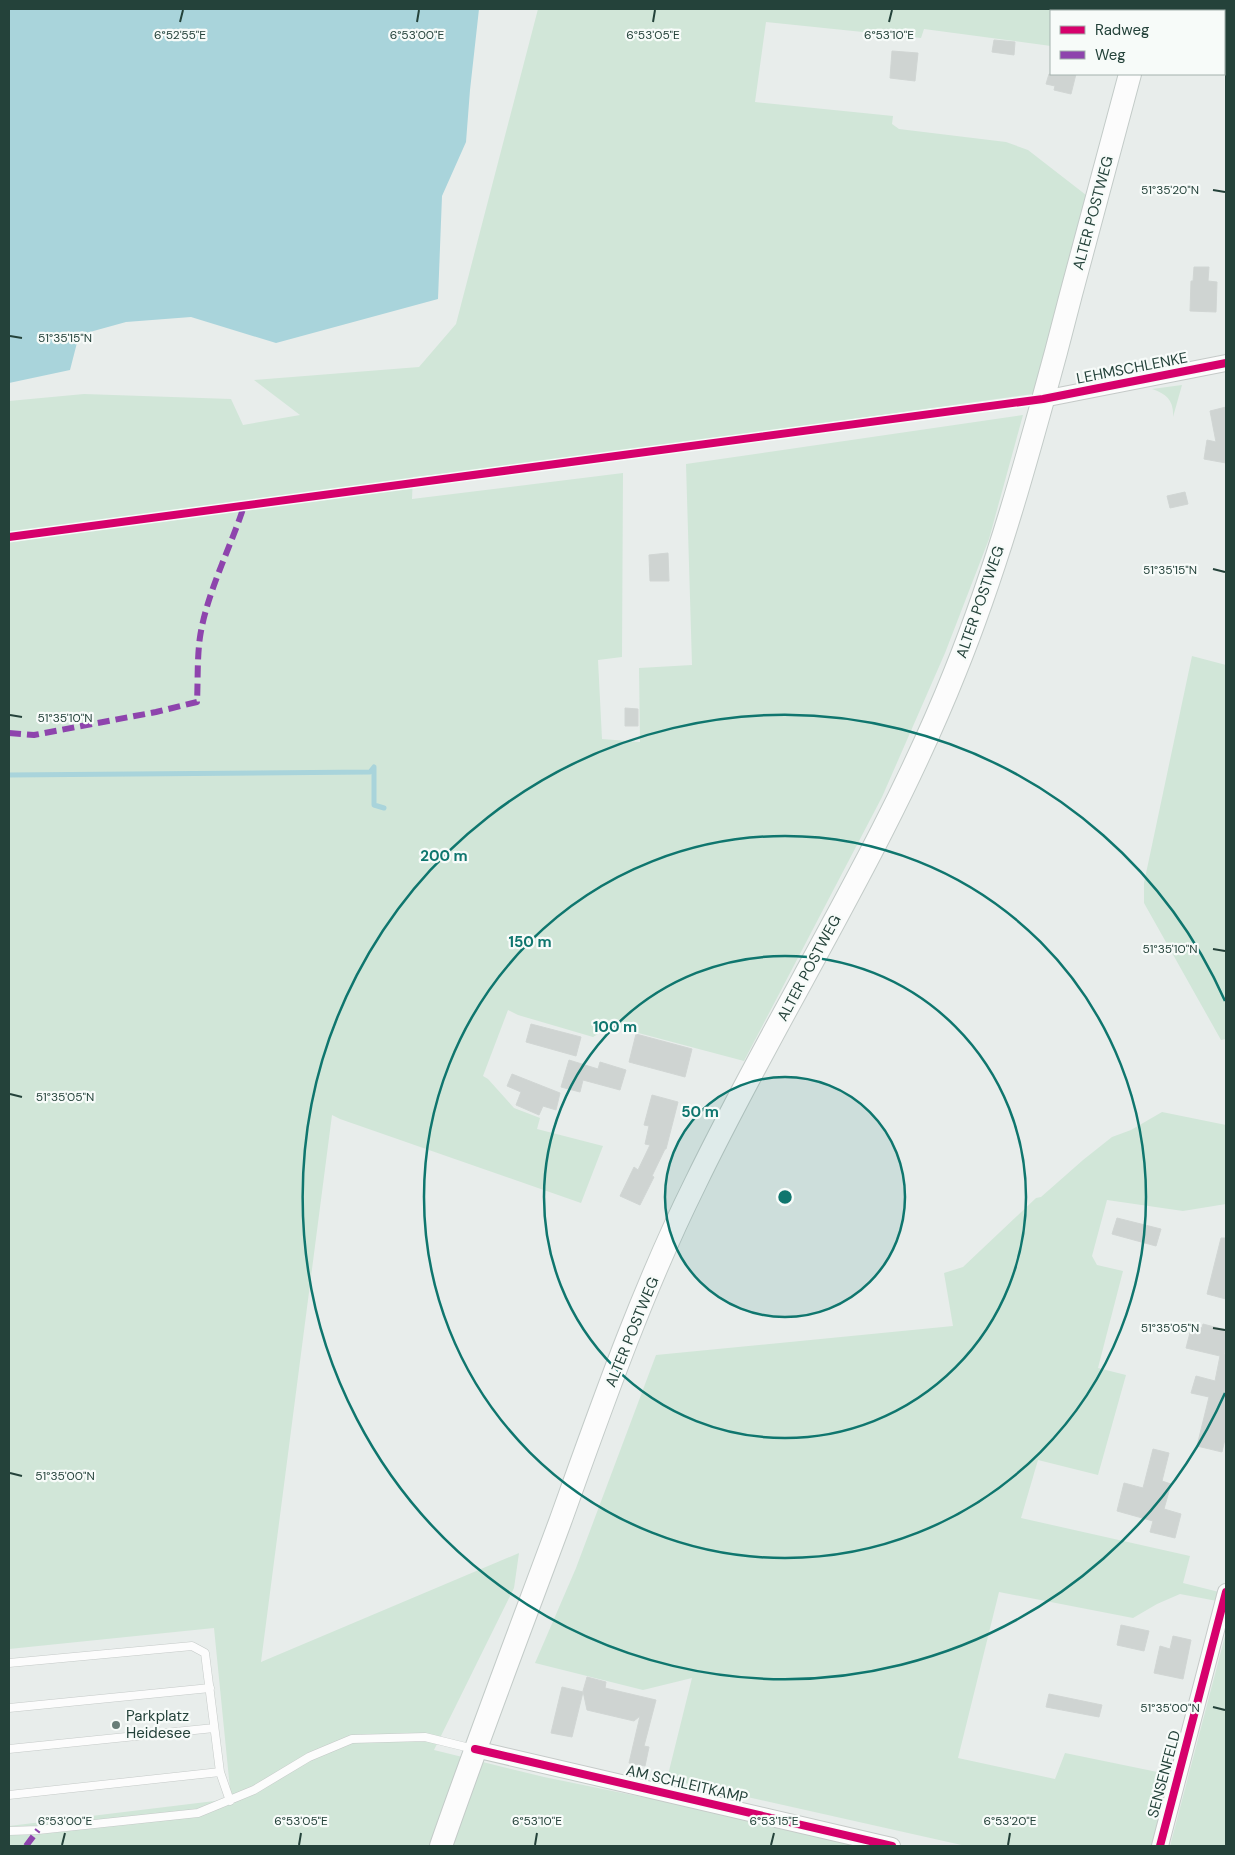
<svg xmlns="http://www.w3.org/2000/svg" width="1235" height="1855" font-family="'DM Sans',sans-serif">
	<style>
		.green { fill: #d1e6d8 }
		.water { fill: #a9d4db }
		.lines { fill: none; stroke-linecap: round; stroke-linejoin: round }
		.stream { stroke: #a9d4db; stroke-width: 5 }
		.building { fill: #cfd4d2; stroke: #d1d6d4 }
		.service-casing { stroke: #c5cac8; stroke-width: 9 }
		.minor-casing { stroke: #c5cac8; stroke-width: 18 }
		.secondary-casing { stroke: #c3cbc8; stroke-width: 24 }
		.service { stroke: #fcfcfc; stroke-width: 8 }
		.minor { stroke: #fcfcfc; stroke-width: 16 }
		.secondary { stroke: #fcfcfc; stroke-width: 22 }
		.quiet { stroke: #8e44ad; stroke-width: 6; stroke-dasharray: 12 6; stroke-linecap: butt }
		.cycleway-casing { stroke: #f7fbf9; stroke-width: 11 }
		.cycleway { stroke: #d6006c; stroke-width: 8 }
		.ticks { fill: none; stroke: #24423a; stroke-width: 2 }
		.ring { fill: none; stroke: #0f766e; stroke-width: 2.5 }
		.poi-dot { fill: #697e78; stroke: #f7fbf9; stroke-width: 2 }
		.labels { text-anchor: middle; stroke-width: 4.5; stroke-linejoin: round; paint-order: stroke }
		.street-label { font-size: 15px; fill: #24423a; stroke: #f7fbf9 }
		.poi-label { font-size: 15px; fill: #24423a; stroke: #f7fbf9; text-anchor: start }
		.ticks-label { font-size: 12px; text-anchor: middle; fill: #24423a; stroke: #f7fbf9; stroke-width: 4.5; stroke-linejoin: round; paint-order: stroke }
		.centre { fill: #0f766e; stroke: #f7fbf9; stroke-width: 2.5 }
		.ring-label { font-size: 15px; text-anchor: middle; font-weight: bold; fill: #0f766e; stroke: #f7fbf9; stroke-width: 4.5; stroke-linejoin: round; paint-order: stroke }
	</style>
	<rect width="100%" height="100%" fill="#e8edeb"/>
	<path class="green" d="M538 9H1134L1133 11H1051V46L924 29 921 38 766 22 755 102 893 116 892 124 899 129 1006 142 1028 150 1086 195 1033 394 538 463 413 477 412 499 623 473 622 657 598 660 602 739 640 742 639 668 692 665 686 464 1023 415 989 539 945 653 882 797 744 1061 612 1026 593 1037 518 1015 508 1010 483 1076 488 1079 514 1108 540 1118 537 1129 603 1146 581 1203 340 1119 332 1115 261 1662 519 1553 514 1588 434 1750 544 1777 706 1810 857 1846H9V1826L231 1799 214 1628 9 1649V401L84 394 231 399 243 425 300 415 254 380 419 367 456 324Z
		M1182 385 1173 417C1174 401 1167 394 1152 389Z
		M1192 656 1226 665V1039L1221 1040 1144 903V883Z
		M1162 1112 1226 1125V1204L1183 1211 1107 1200 1092 1256 1097 1265 1123 1271 1098 1368 1126 1375 1098 1475 1038 1460 1021 1518 1190 1556 1183 1583 1219 1592 1217 1601 1180 1594 1157 1604 1133 1618 999 1592 958 1758 1055 1779 1065 1753 1172 1775 1152 1846H966L667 1779 692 1678 643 1690 535 1663 576 1568 656 1355 953 1326 944 1273 963 1267 1036 1198 1041 1197 1083 1160 1112 1137 1131 1130Z
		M1226 1632V1846H1170Z"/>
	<path class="water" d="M9 9H479L470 90 466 142 442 196 438 299 276 343 191 317 126 322 79 335 70 370 9 383Z"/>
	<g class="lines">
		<path class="stream" d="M9 775 370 772 374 767V805L384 808"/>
	</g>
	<path class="building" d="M994 40 1015 42 1014 55 992 52Z
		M892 51 918 53 915 81 890 78Z
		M1049 74H1076L1071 94 1054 90 1055 86 1046 84Z
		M1194 267H1209L1208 281 1217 282 1216 312 1190 311 1191 281H1193Z
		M1226 407V463L1204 459 1207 440 1216 442 1210 411Z
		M1185 492 1188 504 1170 508 1167 496Z
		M668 553 669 581H650L649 555Z
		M625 708 638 709V726H625Z
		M531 1024 581 1037 576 1056 526 1042Z
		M636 1034 692 1049 685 1077 629 1062Z
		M569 1060 598 1069 600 1062 626 1070 620 1090 583 1080 580 1092 561 1087Z
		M512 1074 560 1093 556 1110 543 1106 539 1115 516 1105 521 1092 507 1086Z
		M652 1095 678 1102 666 1149H665L652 1176 654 1177 640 1205 620 1196 634 1167 638 1170 650 1145 645 1144 649 1126 644 1125Z
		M1117 1218 1161 1229 1156 1246 1112 1234Z
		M1221 1238H1226V1299L1207 1294Z
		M1203 1324 1226 1330V1346L1224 1354H1226V1435L1222 1452 1197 1446 1209 1397 1191 1393 1196 1376 1215 1381 1220 1356 1186 1348 1192 1325 1202 1328Z
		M1153 1449 1169 1453 1162 1481 1171 1484 1164 1509 1181 1514 1175 1538 1150 1532 1153 1521 1117 1511 1124 1483 1143 1488Z
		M1121 1625 1149 1631 1144 1651 1117 1645Z
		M1173 1636 1191 1640 1183 1679 1154 1673 1160 1646 1170 1649Z
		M587 1677 606 1682 605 1688 656 1700 644 1746 649 1747 645 1766 629 1763 640 1716 634 1721 587 1710 583 1691Z
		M562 1687 583 1692 572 1737 551 1733Z
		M1049 1694 1102 1705 1099 1717 1046 1707Z"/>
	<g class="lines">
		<g class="service-casing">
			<path id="service" d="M9 1663 192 1646 205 1653 220 1772 230 1801
				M9 1708 210 1688
				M9 1749 214 1728
				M9 1795 220 1772
				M9 1831 38 1830 198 1813 254 1790 309 1757 352 1739 425 1737 474 1749"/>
		</g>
		<g class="minor-casing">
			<path id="minor" d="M1043 399 1226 363
				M475 1749 892 1846
				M1160 1846 1226 1592"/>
		</g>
		<g class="secondary-casing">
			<path id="secondary" d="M1147 11V9
				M441 1846C479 1737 520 1630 560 1522 601 1408 641 1293 695 1184 778 1012 884 850 955 672 997 568 1027 459 1056 352 1080 259 1105 166 1130 74"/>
		</g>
		<use href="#service" class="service"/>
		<use href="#minor" class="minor"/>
		<use href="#secondary" class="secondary"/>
		<path class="quiet" d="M9 733 34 735 156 712 197 702C198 681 197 658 200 637 207 592 230 549 244 506
			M26 1846 38 1830"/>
		<g class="cycleway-casing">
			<path id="cycleway" d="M9 537 1043 399 1226 363
				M475 1749 892 1846
				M1160 1846 1226 1592"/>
		</g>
		<use href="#cycleway" class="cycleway"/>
	</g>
	<path class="ticks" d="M180 22 183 10M417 22 419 10M653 22 655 10M889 22 892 10M1213 190 1225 192M10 336 22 338M1213 569 1225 572M10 715 22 717M1213 949 1225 951M10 1094 22 1097M1213 1328 1225 1330M10 1473 22 1476M1213 1707 1225 1710M62 1845 65 1833M299 1845 301 1833M535 1845 537 1833M771 1845 774 1833M1008 1845 1010 1833"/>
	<circle cx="785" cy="1197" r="120" fill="#0f766e" fill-opacity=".12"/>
	<g class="ring">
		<circle cx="785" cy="1197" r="120"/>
		<circle cx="785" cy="1197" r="241"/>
		<circle cx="785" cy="1197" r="361"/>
		<path d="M1225 1393A482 482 0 1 1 1225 1001"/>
	</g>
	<circle class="poi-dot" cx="116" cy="1725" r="5"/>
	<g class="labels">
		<g class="street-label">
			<text transform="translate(1093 213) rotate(-75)" y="5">ALTER POSTWEG</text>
			<text transform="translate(1132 368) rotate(-11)" y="5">LEHMSCHLENKE</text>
			<text transform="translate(980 602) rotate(-71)" y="5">ALTER POSTWEG</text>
			<text transform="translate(809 968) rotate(-62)" y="5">ALTER POSTWEG</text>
			<text transform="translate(632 1332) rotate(-68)" y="5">ALTER POSTWEG</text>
			<text transform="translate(1164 1774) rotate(-75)" y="5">SENSENFELD</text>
			<text transform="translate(687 1784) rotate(13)" y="5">AM SCHLEITKAMP</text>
		</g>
		<g class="poi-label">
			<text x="126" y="1721">Parkplatz<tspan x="126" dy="17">Heidesee</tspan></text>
		</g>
	</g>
	<g class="ticks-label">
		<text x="417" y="39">6°53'00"E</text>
		<text x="653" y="39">6°53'05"E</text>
		<text x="889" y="39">6°53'10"E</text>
		<text x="180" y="39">6°52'55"E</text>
		<text x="1170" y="194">51°35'20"N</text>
		<text x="65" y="342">51°35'15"N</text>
		<text x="1170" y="574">51°35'15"N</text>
		<text x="65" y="722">51°35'10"N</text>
		<text x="1170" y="953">51°35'10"N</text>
		<text x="65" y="1101">51°35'05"N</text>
		<text x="1170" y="1332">51°35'05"N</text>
		<text x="65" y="1480">51°35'00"N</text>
		<text x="1170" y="1712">51°35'00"N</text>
		<text x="65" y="1825">6°53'00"E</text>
		<text x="301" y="1825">6°53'05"E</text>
		<text x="537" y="1825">6°53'10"E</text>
		<text x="774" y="1825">6°53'15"E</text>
		<text x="1010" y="1825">6°53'20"E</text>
	</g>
	<circle cx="785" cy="1197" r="8" class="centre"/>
	<g class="ring-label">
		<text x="444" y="861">200 m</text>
		<text x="530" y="947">150 m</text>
		<text x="615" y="1032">100 m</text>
		<text x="700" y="1117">50 m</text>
	</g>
	<rect width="1235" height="1855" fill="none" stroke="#24423a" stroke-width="20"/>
	<rect x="1050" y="10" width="175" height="65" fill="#f7fbf9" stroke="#a3b1ad"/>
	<rect x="1060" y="26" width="25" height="8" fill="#d6006c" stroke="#a3b1ad"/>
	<text x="1095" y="35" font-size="15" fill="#24423a">Radweg</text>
	<rect x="1060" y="51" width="25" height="8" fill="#8e44ad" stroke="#a3b1ad"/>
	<text x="1095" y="60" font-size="15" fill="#24423a">Weg</text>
</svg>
